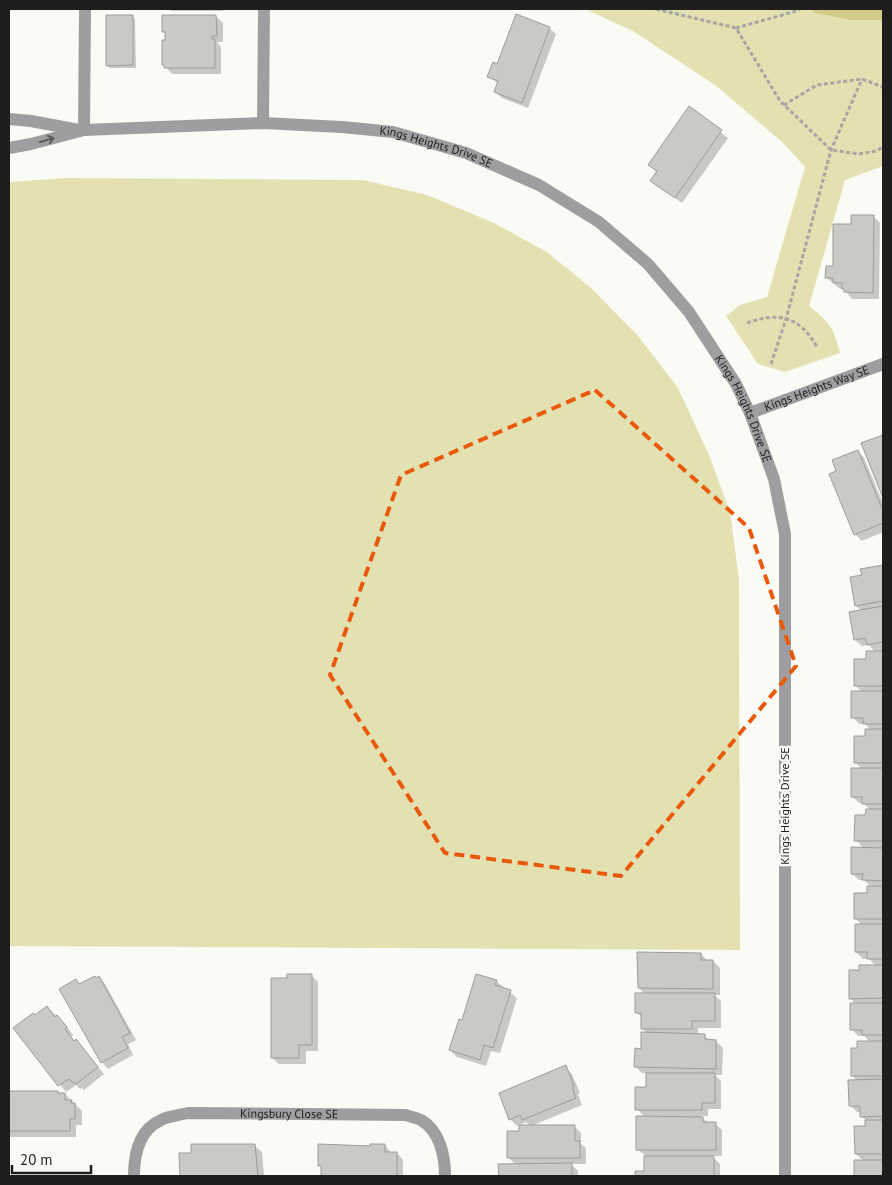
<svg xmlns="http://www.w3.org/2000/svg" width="892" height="1185" font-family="'PT Sans',sans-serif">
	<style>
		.park { fill: #e3e0b2 }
		.water { fill: #d2cc88 }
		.shadow { fill: #0003 }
		.building { fill: #cacac5; stroke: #9d9d98 }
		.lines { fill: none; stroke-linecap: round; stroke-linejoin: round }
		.path { stroke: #a7a6a2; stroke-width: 3; stroke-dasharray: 4 2.5; stroke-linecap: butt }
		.service { stroke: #9e9ea0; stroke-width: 12 }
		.minor { stroke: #9e9ea0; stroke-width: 12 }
		.oneway { stroke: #585858 }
		.marked { fill: none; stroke: #e8590c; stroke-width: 4; stroke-dasharray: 10 6; stroke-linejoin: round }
		.labels { text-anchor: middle; stroke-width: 5; stroke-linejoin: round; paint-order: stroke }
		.street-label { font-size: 12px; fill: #1f1e1d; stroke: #fbfbf5 }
	</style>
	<rect width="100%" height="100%" fill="#fbfbf5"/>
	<path class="park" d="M585 9H883V166L845 180 809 306C830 323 833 326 840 353L785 372 758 364 726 316 740 305 767 297 805 167 781 141 715 85 633 31Z
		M65 178 363 180 427 195 494 223 547 252 591 288 638 336 678 388 709 455 730 512 739 579 740 950 9 946V182Z"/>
	<path class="water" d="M811 9H883V20H852L815 13Z"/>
	<path class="shadow" d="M169 9H224V11H171Z
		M132 16 135 19 136 68H110L107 65Z
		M216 16 223 23V42H217L221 47V74H172L164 65 166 41V34L164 32Z
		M549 28 556 34 528 108 502 98 496 92 499 84 489 76 498 65Z
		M690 108 728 138 682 203 659 187 652 181 657 173 650 165Z
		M873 216 880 223 879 299H852L844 289H840L827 278 834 267 853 226Z
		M883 436V495L863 444Z
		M858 451 864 458 883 503V532L862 541 855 534 838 472Z
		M883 566V1176H856V1161H864L856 1154 866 1127V1120L861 1116V1112H857L850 1105 857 1081 852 1075 858 1050 870 1042 864 1036H858L852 1029 856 1004 850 998 860 971 877 967 869 959H863L856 952 862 925 856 919 871 887 864 880H859L852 874 864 849 856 840 871 810 863 803H859L852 796 862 769 855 762 866 737 872 731 865 724H859L853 717 862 692 856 686 875 652 869 645 862 646 855 640 862 611 856 606 863 576 862 570Z
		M701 954 708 961H713L720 968V995H714L721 1001V1028H698V1035H704L710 1041H716L723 1048 722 1075H715L721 1081V1109H708V1116H701L708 1123H715L722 1130V1156H712L720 1164V1176H636V1172H646V1156L637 1149 645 1117 637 1109 647 1088V1073H642L635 1066 648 1034 643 1029V1018L636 1012 646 995 639 988Z
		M311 975 318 982V1051H306V1064H279L272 1058 288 979Z
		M99 977 105 984 136 1040 128 1044 133 1055 108 1069 102 1062 76 981 80 985Z
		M496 981 517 998 500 1053 491 1051 486 1066 457 1057 450 1050 463 1022Z
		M47 1007 64 1023 73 1035 71 1037 75 1042 76 1041 83 1048 104 1074 84 1090 82 1088 80 1089 76 1085 66 1092 15 1028 35 1017Z
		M565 1067 572 1074 580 1093 578 1094 582 1105 531 1126H574L581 1133V1144L586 1148V1164H571L578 1171V1176H500V1165H516L508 1157 520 1132 530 1126 526 1122 517 1126 510 1119Z
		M58 1092 60 1094H65L82 1111V1125H76V1137H9V1110Z
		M385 1145 391 1153H397L403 1160V1176H322V1168L319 1165 346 1147Z
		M255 1146 262 1152 264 1176H181V1154Z"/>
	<path class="building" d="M516 14 550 27 522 103 494 92 498 81 487 77 493 62 497 64Z
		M106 15H133V65L106 66Z
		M162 15H216L217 36H212V39H215V68H164V65H162V40H165V32H162Z
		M689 106 722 130 675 198 650 181 657 171 648 165Z
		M851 215H874L873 293 844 292V289H842V283H833V278H825L826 266H833V224H851Z
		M883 435V498L861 443Z
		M858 450 883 511V523L854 535 829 474 836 471 832 460Z
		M883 565V601L855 606 850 577 862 575 860 569Z
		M883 606V642L867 645 865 638 854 640 849 612Z
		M866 651H883V686H854V659H866Z
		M851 691H883V724H863V718H851Z
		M865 729H883V763H854V736H865Z
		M851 768H883V804H862V797H851Z
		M866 809H883V841H854L855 815H865Z
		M851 847 883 848V881L862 880 863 874H851Z
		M867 886H883V919H854V893H867Z
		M855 924H883V959H867V952H855Z
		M637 952 701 953V960H713V989L638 988Z
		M859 965H883V998L849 999V970H859Z
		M287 974H312V1045H299V1058H271V978H287Z
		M476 974 497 980 495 985 511 990 493 1048 484 1045 480 1060 449 1050 459 1019 462 1020Z
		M95 976 96 978 99 976 130 1033 122 1037 128 1048 101 1063 59 989 76 979 79 984Z
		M635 993H715V1021H692V1029H641V1013H635Z
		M850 1003H883V1035H862V1030H850Z
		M47 1006 55 1017 57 1015 67 1027 65 1029 74 1041 76 1039 98 1067 76 1084 75 1082 73 1083 69 1079 58 1086 13 1028 33 1013 35 1015Z
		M641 1032 705 1034V1039L716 1040V1069L634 1067 635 1048 641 1049Z
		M857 1041H883V1076H851V1048H857Z
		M566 1065 574 1086 572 1087 576 1098 522 1120 520 1115 509 1120 499 1093Z
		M646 1073H715V1103H702V1110H635V1087H646Z
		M883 1079V1116L860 1117V1106H849L848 1080Z
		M9 1091H58V1093H65V1100H72L71 1103H75V1119H70V1131H9Z
		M636 1116 703 1117V1122H716V1150H636Z
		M865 1120H883V1154H855L854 1126H865Z
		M519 1125H575V1141H580V1158H507V1131H519Z
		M191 1144H255L258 1176H180L179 1153H191Z
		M318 1144 370 1146V1144H385V1152H397V1176H321V1166H318Z
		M644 1156H714V1176H635V1171H644Z
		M854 1160H883V1176H854Z
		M572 1163V1176H499L498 1164Z"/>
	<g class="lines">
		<path class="path" d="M656 9 736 28 780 101 831 150 859 154 876 151 883 147
			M736 28 800 10
			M784 105 817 85 862 79 883 87
			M747 323C779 311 800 317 817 347
			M771 364 786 319 831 150 862 79"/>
		<path class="service" d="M84 130 85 9"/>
		<g class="minor">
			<path d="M9 119 31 121 79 130"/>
			<path d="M263 123 264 9"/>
			<path id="s1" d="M9 148 31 144 84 130 263 123 342 127 393 132 466 153 539 185 599 222 648 264 689 312 736 384 750 413 774 479 785 534V1176"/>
			<path id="s2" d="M750 413 883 364"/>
			<path id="s3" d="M134 1176C134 1154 139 1130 161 1120 169 1116 180 1115 188 1113L406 1115C411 1117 417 1118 421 1120 440 1131 445 1156 445 1176"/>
		</g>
	</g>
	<defs><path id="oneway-shaft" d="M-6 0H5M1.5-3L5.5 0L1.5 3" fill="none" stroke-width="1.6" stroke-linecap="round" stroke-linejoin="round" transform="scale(1.25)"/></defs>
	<use class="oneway" href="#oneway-shaft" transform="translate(47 140) rotate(-15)"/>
	<path class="marked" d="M595 390 749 528 796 666 621 876 445 853 330 675 401 475Z"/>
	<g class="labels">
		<g class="street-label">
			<text dy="4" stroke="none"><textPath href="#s1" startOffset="432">Kings Heights Drive SE</textPath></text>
			<text dy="4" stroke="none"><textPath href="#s2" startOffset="71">Kings Heights Way SE</textPath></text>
			<text dy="4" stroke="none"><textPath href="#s1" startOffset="852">Kings Heights Drive SE</textPath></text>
			<text transform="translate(785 806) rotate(-90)" y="4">Kings Heights Drive SE</text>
			<text dy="4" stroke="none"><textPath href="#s3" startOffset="195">Kingsbury Close SE</textPath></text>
		</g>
	</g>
	<rect width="892" height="1185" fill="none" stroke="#1f1e1d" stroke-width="20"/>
	<path d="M12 1165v8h79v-8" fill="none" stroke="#1f1e1d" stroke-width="2.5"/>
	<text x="20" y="1165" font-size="15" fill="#1f1e1d" stroke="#fbfbf5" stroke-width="4" paint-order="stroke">20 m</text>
</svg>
